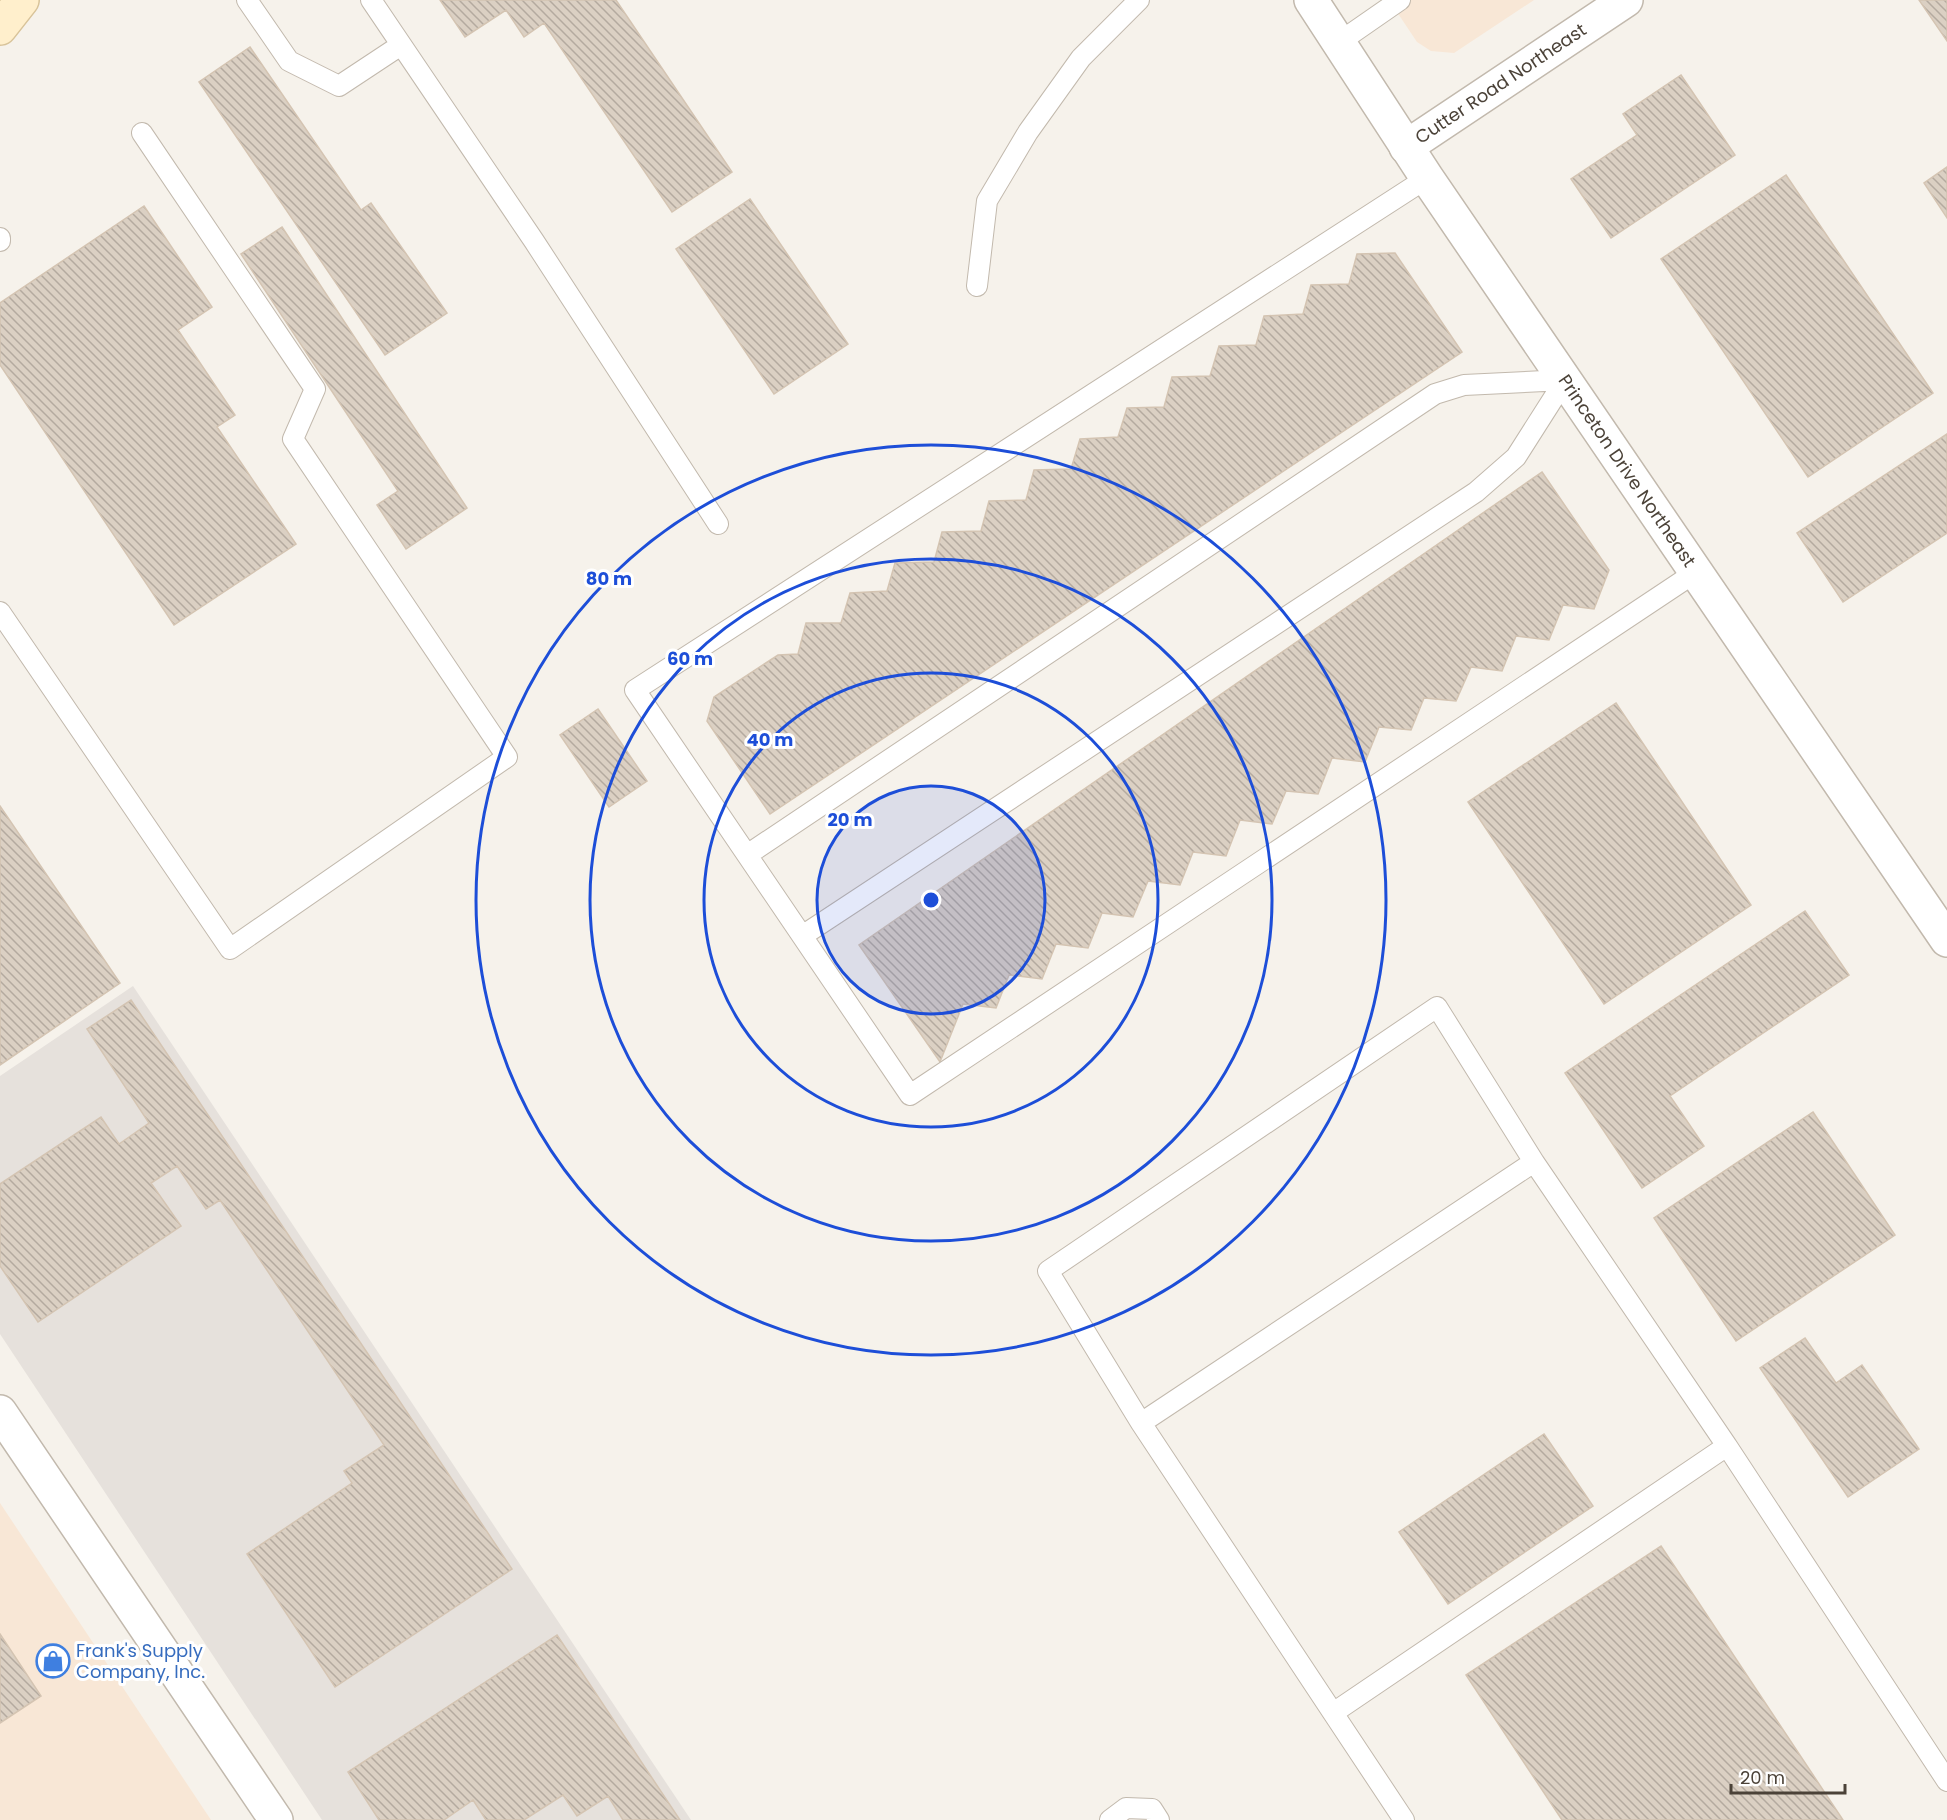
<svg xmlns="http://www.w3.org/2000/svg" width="1947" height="1820" font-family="Poppins,sans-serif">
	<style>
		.commercial { fill: #f8e7d6 }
		.industrial { fill: #e6e1dc }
		.building { fill: url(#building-back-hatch); stroke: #d4c4b2; stroke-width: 1.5 }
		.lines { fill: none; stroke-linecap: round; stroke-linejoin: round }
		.service-casing { stroke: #c2b9ad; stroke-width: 22 }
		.minor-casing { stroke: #c2b9ad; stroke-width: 36 }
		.secondary-casing { stroke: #d8c399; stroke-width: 36 }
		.service { stroke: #fff; stroke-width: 20 }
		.minor { stroke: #fff; stroke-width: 33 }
		.secondary { stroke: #ffefcc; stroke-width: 33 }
		.ring { fill: none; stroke: #1d4ed8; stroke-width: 3 }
		.labels { text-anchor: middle; stroke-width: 6; stroke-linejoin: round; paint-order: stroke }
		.street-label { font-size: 18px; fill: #4b4238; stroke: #fff }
		.shop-label { font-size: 18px; fill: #366cbe; stroke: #fff; text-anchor: start }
		.centre { fill: #1d4ed8; stroke: #fff; stroke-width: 3 }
		.ring-label { font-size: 18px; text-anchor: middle; font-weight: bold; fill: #1d4ed8; stroke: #fff; stroke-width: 6; stroke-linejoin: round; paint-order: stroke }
	</style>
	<defs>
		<pattern id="building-back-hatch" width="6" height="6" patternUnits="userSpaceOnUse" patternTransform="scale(1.5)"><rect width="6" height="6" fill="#dbd0c3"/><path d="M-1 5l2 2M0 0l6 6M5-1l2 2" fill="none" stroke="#b4aa9f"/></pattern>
	</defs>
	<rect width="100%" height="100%" fill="#f6f2eb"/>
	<path class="commercial" d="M1389 0H1534L1454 53 1431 51 1417 42Z
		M0 1503 211 1820H0Z"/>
	<path class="industrial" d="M133 986 691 1820H322L0 1334V1076Z"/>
	<path class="building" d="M440 0H616L732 172 672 212 544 23 524 37 506 10 465 37Z
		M1919 0H1947V41Z
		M250 47 361 210 371 203 447 313 385 355 199 82Z
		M1681 75 1735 155 1611 238 1571 179 1637 135 1623 114Z
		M1947 167V218L1924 183Z
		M1786 175 1933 393 1808 477 1661 259Z
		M750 199 848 344 774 394 676 249Z
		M144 206 212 307 178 330 235 415 217 427 296 544 174 625 0 365V303Z
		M282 227 467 508 406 549 377 505 398 491 241 254Z
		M1395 253 1462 352 770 814 707 721 714 697 778 655 798 654 806 623H841L850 593 887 591 895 563 934 562 942 532 981 531 989 501 1026 500 1034 470 1071 469 1080 439 1118 437 1127 408 1164 407 1172 377 1210 376 1219 346 1256 345 1264 316 1303 314 1311 285 1349 284 1357 254Z
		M1947 434V533L1843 602 1797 533Z
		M1542 472 1609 570 1594 609 1563 605 1549 640 1516 636 1502 671 1471 667 1456 701 1424 698 1411 730 1379 727 1365 762 1332 758 1318 794 1286 791 1272 824 1240 820 1226 856 1193 852 1180 885 1148 881 1133 917 1102 913 1088 948 1056 944 1042 979 1009 975 996 1008 963 1004 940 1062 859 945Z
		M1616 703 1751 905 1604 1004 1468 802Z
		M598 709 647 781 609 807 560 735Z
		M0 806 120 983 0 1065Z
		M1805 911 1849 975 1670 1096 1704 1146 1642 1188 1565 1073Z
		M131 1000 512 1569 335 1687 247 1554 352 1483 344 1471 384 1445 220 1200 206 1209 177 1166 151 1183 181 1226 38 1322 0 1266V1184L101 1117 119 1144 149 1123 87 1029Z
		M1813 1112 1895 1235 1736 1341 1654 1218Z
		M1805 1338 1836 1383 1862 1365 1919 1449 1848 1497 1760 1368Z
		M1544 1434 1593 1506 1448 1604 1399 1532Z
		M1661 1546 1843 1820H1562L1466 1675Z
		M0 1634 41 1696 0 1723Z
		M557 1635 680 1820H623L608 1796 577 1816 563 1795 524 1820H486L473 1800 444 1820H379L348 1772Z"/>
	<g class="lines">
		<g class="service-casing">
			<path id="service" d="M247 0 289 61 339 86 401 45
				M371 0 534 241 718 524
				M1338 43 1400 0
				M1427 178 635 690 910 1095 1696 572
				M0 238V241
				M977 286 987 201 1028 132 1081 58 1139 0
				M0 612 230 949 507 757 293 439 315 389 142 133
				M747 855 1435 394 1464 385 1565 380
				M802 936 1476 492 1516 457 1565 380
				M1141 1423 1048 1271 1437 1007 1534 1162
				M1333 1713 1141 1423 1534 1162 1727 1446
				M1110 1820 1126 1808 1152 1809 1159 1820
				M1404 1820 1333 1713 1727 1446 1947 1781"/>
		</g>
		<g class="minor-casing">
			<g id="minor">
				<path id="s1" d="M1311 0 1427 178 1947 940"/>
				<path id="s2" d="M1406 147 1626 0"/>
				<path d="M0 1412 276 1820"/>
			</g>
		</g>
		<g class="secondary-casing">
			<path id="secondary" d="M0 28 22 0"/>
		</g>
		<use href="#service" class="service"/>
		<use href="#minor" class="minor"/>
		<use href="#secondary" class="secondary"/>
	</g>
	<circle cx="931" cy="900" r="114" fill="#1d4ed8" fill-opacity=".12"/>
	<g class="ring">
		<circle cx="931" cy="900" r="114"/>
		<circle cx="931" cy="900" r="227"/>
		<circle cx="931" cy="900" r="341"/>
		<circle cx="931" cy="900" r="455"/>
	</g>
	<defs>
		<g id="shop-ring" transform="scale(1.725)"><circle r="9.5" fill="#fff" stroke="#3f7fe0" stroke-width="1.5"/><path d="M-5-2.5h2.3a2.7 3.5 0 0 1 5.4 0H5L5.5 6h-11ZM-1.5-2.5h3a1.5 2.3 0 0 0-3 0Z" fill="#3f7fe0"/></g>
	</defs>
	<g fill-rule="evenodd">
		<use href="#shop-ring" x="53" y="1661"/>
	</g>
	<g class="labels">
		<g class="street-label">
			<text dy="6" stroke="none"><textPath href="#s2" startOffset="114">Cutter Road Northeast</textPath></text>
			<text dy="6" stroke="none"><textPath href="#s1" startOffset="567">Princeton Drive Northeast</textPath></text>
		</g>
		<g class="shop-label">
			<text x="76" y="1657">Frank's Supply<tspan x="76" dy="21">Company, Inc.</tspan></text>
		</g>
	</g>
	<circle cx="931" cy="900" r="9" class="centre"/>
	<g class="ring-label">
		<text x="609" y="585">80 m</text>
		<text x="690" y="665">60 m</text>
		<text x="770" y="746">40 m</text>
		<text x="850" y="826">20 m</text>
	</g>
	<path d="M1731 1784v9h114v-9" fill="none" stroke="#4b4238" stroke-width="3"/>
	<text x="1740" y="1784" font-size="18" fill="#4b4238" stroke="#ffffff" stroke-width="4.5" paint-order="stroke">20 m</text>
</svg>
